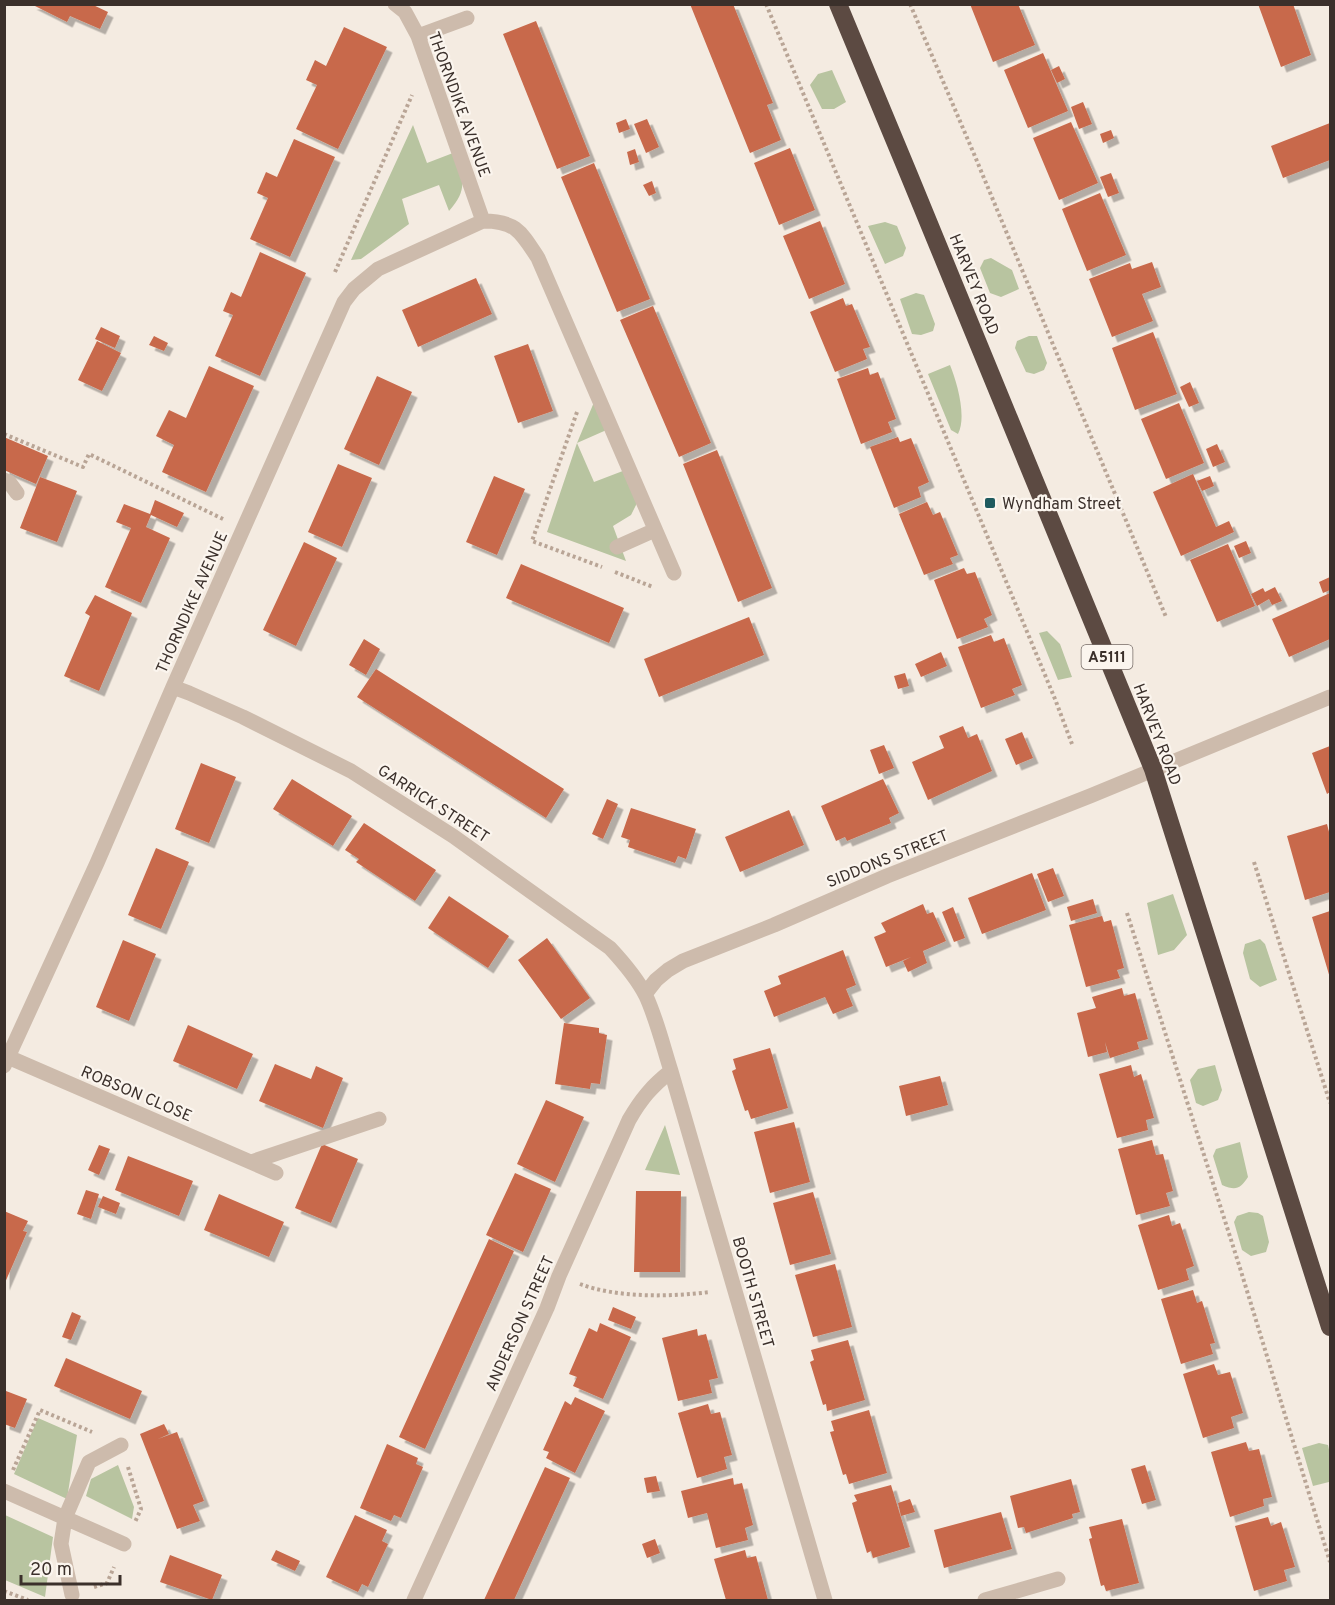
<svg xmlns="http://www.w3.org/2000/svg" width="1335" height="1605" font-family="Overpass,sans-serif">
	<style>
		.green { fill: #b8c4a0 }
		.building { fill: #c8694b; filter: url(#shadow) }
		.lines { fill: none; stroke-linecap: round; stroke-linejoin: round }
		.path { stroke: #b9a596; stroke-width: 4; stroke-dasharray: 3 3; stroke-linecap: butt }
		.minor { stroke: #cdbbac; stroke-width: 15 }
		.highway { stroke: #5c4a42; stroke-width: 18 }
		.poi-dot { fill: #1f5a5e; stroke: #fbf5ee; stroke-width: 2 }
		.labels { text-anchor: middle; stroke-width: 4.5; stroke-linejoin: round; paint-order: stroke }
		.shield { fill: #fbf5ee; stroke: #756b66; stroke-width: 1.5 }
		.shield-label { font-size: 15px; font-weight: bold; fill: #3b302b }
		.street-label { font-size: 16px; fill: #3b302b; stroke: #fbf5ee }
		.poi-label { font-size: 16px; fill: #3b302b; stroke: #fbf5ee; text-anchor: start }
	</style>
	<defs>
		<filter id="shadow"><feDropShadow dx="5.5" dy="5.5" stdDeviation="0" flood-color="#0004"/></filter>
	</defs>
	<rect width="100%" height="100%" fill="#f4ebe1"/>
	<path class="green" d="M832 70 846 102 834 109H822L810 85 818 74Z
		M413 125 427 163 453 153C463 179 469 188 449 211L439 185 402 199 409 224 361 259 351 260Z
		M885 222 897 226 906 248 903 256 885 264 868 226Z
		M991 258 1012 270 1019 289 1001 297 990 293 980 268 984 260Z
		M916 293 924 295 935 324 933 331 921 335 912 334 900 299Z
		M1029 336H1037L1047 363 1044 370 1034 374 1026 372 1015 348 1017 341Z
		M950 365C957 382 967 417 958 434L951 430 928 374Z
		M597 395 611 428 577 443 594 482 628 469 637 503 631 515 613 526 626 561 547 532 577 443Z
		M1047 631 1060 644 1072 677 1058 680 1039 633Z
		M1173 894 1187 935 1174 950 1158 955 1147 903Z
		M1260 939 1265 944 1277 980 1260 987 1250 979 1243 953 1245 944Z
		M1215 1065 1222 1090 1218 1100 1203 1106 1196 1103 1190 1080 1198 1069Z
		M665 1125 680 1175 645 1170Z
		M1240 1142 1248 1177C1240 1189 1236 1191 1222 1185L1213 1156 1216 1149Z
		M1249 1212 1258 1213 1263 1216 1269 1242 1266 1252 1251 1256 1242 1250 1234 1222 1237 1216Z
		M38 1418 77 1435 67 1499 14 1474Z
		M1319 1443 1328 1445 1330 1454V1480L1329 1482 1313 1486 1302 1448Z
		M118 1465 134 1507 132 1519 86 1496 91 1479Z
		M5 1515 53 1537 45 1597 5 1580Z"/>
	<path class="building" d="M31 4H91L108 12 100 29 70 16 67 22Z
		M690 4H733L773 103 767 105 781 140 750 153Z
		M970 4H1018L1035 45 993 62Z
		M1258 4H1293L1311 55 1281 67Z
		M536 21 590 156 557 169 503 34Z
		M344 27 387 47 338 149 296 129 317 85 306 80 315 60 326 66Z
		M1043 53 1068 111 1028 128 1004 70Z
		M1059 66 1065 79 1057 83 1051 70Z
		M1083 102 1092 124 1079 129 1071 107Z
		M626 119 630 129 619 133 616 123Z
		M647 119 659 147 646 153 634 124Z
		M1071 122 1098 183 1059 200 1033 138Z
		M1330 123V160L1283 178 1271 146Z
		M1111 130 1114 138 1103 143 1100 134Z
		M294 139 335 157 290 257 250 239 268 198 257 193 266 172 277 177Z
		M790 148 815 210 779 225 754 163Z
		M635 149 639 162 630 165 627 152Z
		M594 163 650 299 617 312 561 177Z
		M1111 173 1119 193 1108 197 1100 177Z
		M652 181 656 193 649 196 643 185Z
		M1100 193 1126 255 1087 271 1062 209Z
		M820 221 845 284 809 299 783 236Z
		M260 252 306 273 260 376 215 356 233 315 223 311 231 292 241 297Z
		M1152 262 1161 287 1142 294 1153 321 1112 337 1089 279 1130 263 1132 269Z
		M476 278 492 314 418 347 402 310Z
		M843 298 846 306 852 304 870 347 863 349 867 359 835 372 810 312Z
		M653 306 711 443 679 457 620 320Z
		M101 327 120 336 115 348 95 339Z
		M1153 332 1177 394 1135 410 1112 348Z
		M154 336 168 343 164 351 149 345Z
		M97 341 121 353 102 391 78 380Z
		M528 344 553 411 518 423 494 356Z
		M209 366 254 386 206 492 162 472 174 445 156 436 169 410 186 418Z
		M868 368 870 375 878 372 896 419 888 422 892 432 861 444 837 379Z
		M377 376 412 392 379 465 344 449Z
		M1190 382 1199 403 1189 407 1180 387Z
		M1179 403 1204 463 1166 479 1141 419Z
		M4 437 48 456 36 484 4 470Z
		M898 437 900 442 911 438 929 482 918 487 921 497 894 508 870 447Z
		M1217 444 1225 462 1213 467 1206 449Z
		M717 450 772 588 738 602 683 464Z
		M338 464 372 478 342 547 308 532Z
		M1193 474 1216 527 1229 521 1234 532 1181 556 1153 492Z
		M494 476 525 489 497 555 466 542Z
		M1210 476 1214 486 1202 491 1197 481Z
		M40 477 77 491 57 542 20 528Z
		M155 500 184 513 177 527 151 515 146 527 170 538 141 603 105 587 131 528 116 522 124 504 150 514Z
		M927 502 933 515 940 512 958 555 950 558 953 564 924 575 899 514Z
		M1246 541 1251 553 1239 558 1234 546Z
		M304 542 337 558 296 646 263 630Z
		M1228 544 1255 606 1217 622 1190 560Z
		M521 564 624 608 609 643 506 598Z
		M964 568 967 574 975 572 992 615 984 619 988 627 957 639 934 580Z
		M1330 577V590L1323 593 1319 582Z
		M1275 587 1282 601 1272 605 1269 599 1257 606 1251 594 1263 588 1265 592Z
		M1330 593V639L1289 657 1272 619Z
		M95 595 132 613 99 691 64 676 90 616 85 613Z
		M749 617 764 655 659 697 644 659Z
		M991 635 994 642 1004 638 1022 685 1012 689 1015 695 981 708 958 647Z
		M364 639 380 649 366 675 349 665Z
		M941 652 947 666 921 677 915 664Z
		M376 669 564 789 546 818 357 697Z
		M905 673 909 686 898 689 894 676Z
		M963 726 968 738 977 734 992 771 928 800 912 762 944 748 939 736Z
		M1022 732 1033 758 1016 765 1005 739Z
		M884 745 894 768 879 774 870 750Z
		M1330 746V792L1327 794 1312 753Z
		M201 763 236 777 209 843 175 829Z
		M292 779 352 816 333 846 273 809Z
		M883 779 899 813 889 818 891 823 847 841 845 837 836 841 821 806Z
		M607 799 618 804 603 839 592 834Z
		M631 808 696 829 686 859 678 856 675 863 628 847 630 840 621 837Z
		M789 810 804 845 740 872 725 837Z
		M364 823 436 870 415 901 356 862 359 859 345 850Z
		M1327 824 1330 836V892L1305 900 1287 836Z
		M156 848 189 862 161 929 128 915Z
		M1053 868 1064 896 1048 902 1037 874Z
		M1032 873 1046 910 982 934 968 898Z
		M449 896 509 936 488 968 428 928Z
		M1093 899 1097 913 1071 921 1067 907Z
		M923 904 927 914 933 912 946 941 923 951 927 963 908 972 903 961 911 957 886 967 874 937 886 932 881 923Z
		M953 907 965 938 954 942 942 912Z
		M1330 911V978L1312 917Z
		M1102 916 1104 922 1111 920 1124 968 1117 970 1120 978 1086 987 1069 925Z
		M547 938 590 998 561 1019 518 960Z
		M123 940 156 954 129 1021 96 1007Z
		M843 950 856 985 846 989 853 1006 833 1014 825 997 774 1017 764 991 781 984 778 976Z
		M1122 988 1124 996 1135 993 1148 1039 1137 1042 1139 1049 1110 1058 1105 1042 1107 1052 1088 1057 1077 1013 1096 1008 1092 997Z
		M564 1023 599 1028V1033L607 1035 600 1084 591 1083 590 1089 555 1084Z
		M188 1025 253 1054 237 1089 173 1061Z
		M770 1048 788 1108 751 1119 748 1110 745 1111 732 1071 736 1069 733 1059Z
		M275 1064 311 1079 316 1066 343 1078 323 1128 259 1101Z
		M1131 1065 1134 1077 1141 1074 1154 1118 1146 1120 1148 1130 1117 1138 1099 1074Z
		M940 1076 948 1105 906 1116 899 1086Z
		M546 1100 584 1117 555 1182 517 1164Z
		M794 1122 810 1182 770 1193 754 1132Z
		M1152 1140 1156 1155 1163 1154 1173 1191 1166 1193 1170 1206 1136 1215 1118 1149Z
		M322 1144 358 1159 331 1223 295 1208Z
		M99 1145 110 1149 99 1175 88 1170Z
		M128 1156 193 1181 179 1216 115 1190Z
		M515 1173 551 1189 523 1252 486 1235Z
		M86 1190 99 1194 91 1219 77 1214Z
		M636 1191H681L680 1272H634Z
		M813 1192 831 1254 790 1265 773 1203Z
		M219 1194 284 1222 269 1257 204 1230Z
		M103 1196 120 1203 116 1214 98 1207Z
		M4 1211 28 1221 23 1231 27 1232 4 1285Z
		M1169 1215 1172 1226 1180 1223 1194 1266 1186 1269 1189 1280 1158 1290 1138 1225Z
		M489 1239 514 1251 425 1449 399 1437Z
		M835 1264 852 1327 813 1337 795 1275Z
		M1193 1290 1197 1303 1202 1301 1215 1343 1210 1344 1213 1354 1181 1364 1161 1299Z
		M613 1307 636 1317 631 1329 608 1320Z
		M72 1312 81 1316 71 1340 62 1337Z
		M600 1323 631 1337 603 1399 573 1386 577 1377 569 1374 589 1328 597 1332Z
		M697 1329 698 1336 706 1334 718 1378 709 1380 712 1393 678 1401 662 1338Z
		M848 1340 865 1400 827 1411 826 1404 823 1405 810 1362 814 1360 811 1350Z
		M66 1358 142 1391 130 1419 54 1386Z
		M1214 1364 1218 1375 1230 1372 1243 1413 1231 1417 1234 1428 1203 1438 1183 1374Z
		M6 1391 27 1399 15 1428 4 1424V1396Z
		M575 1397 605 1411 575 1473 546 1458 549 1452 543 1450 565 1401 571 1405Z
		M708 1404 711 1414 720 1412 732 1455 724 1457 727 1469 697 1478 678 1413Z
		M869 1410 887 1473 849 1484 846 1474 843 1475 830 1432 834 1431 831 1421Z
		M164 1424 169 1434 158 1439 177 1432 204 1501 193 1505 200 1521 177 1529 140 1434Z
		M1246 1442 1249 1451 1259 1449 1272 1497 1263 1499 1264 1506 1230 1517 1211 1452Z
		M387 1444 418 1458 416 1464 423 1467 401 1518 394 1515 391 1521 360 1508Z
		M1145 1465 1156 1500 1142 1504 1131 1469Z
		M545 1467 570 1478 514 1600H484Z
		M656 1476 660 1491 647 1493 644 1478Z
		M733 1478 734 1485 742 1483 753 1525 745 1528 748 1540 716 1548 707 1513 688 1518 681 1491Z
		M1071 1479 1080 1512 1072 1514 1073 1518 1026 1533 1024 1527 1018 1528 1010 1496Z
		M891 1485 910 1547 873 1558 871 1551 867 1553 852 1503 857 1501 854 1495Z
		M910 1499 915 1512 901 1516 898 1503Z
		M1001 1512 1012 1549 944 1568 934 1530Z
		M355 1515 387 1530 382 1541 388 1544 368 1587 362 1584 358 1592 326 1577Z
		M1268 1517 1271 1526 1281 1522 1295 1567 1284 1570 1287 1581 1254 1591 1235 1526Z
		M1122 1519 1139 1583 1106 1591 1104 1585 1101 1586 1089 1539 1092 1538 1089 1527Z
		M655 1539 660 1553 647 1558 642 1544Z
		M276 1550 300 1561 295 1571 271 1560Z
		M745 1550 747 1558 756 1556 768 1600H726L714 1559Z
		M170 1555 222 1575 212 1600 160 1582Z"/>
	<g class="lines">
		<path class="path" d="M766 4 1055 699 1072 744
			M910 4 974 154 1166 617
			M335 272 412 95
			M577 412 532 541 602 567
			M4 434 83 467 89 454 223 519
			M615 572 653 587
			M1254 862 1330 1103
			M1127 913 1240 1268 1330 1562
			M580 1284C617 1298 671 1297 710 1292
			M128 1467 141 1509 135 1522
			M13 1470 40 1410 92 1432
			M94 1587 107 1583 114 1567
			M4 1591 28 1600"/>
		<path class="minor" d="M395 4 405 12 418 36 483 221
			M418 36 467 18
			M4 480 9 482 17 493
			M617 547 655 530
			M173 687 189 693 243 717 351 771 453 836 610 948C623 962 637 978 646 996 657 1020 663 1046 671 1071L825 1600
			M645 994 656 980 668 970 683 961 774 925 887 876 1090 796 1330 697
			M8 1057 276 1173
			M4 1066 97 863 173 687 344 302 354 289 378 269 483 221C516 221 521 232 538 258L674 573
			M251 1162 379 1119
			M4 1491 124 1544
			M72 1595 61 1544 65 1518 89 1462 121 1445
			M414 1600 547 1308 559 1276 629 1120C641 1099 652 1086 671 1071
			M985 1600 1058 1579"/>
		<path class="highway" d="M838 4 909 175 1153 769 1330 1327"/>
	</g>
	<rect class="poi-dot" x="984" y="497" width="12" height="12" rx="3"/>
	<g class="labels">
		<rect class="shield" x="1081.5" y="645" width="51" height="24" rx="4.5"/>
		<g class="shield-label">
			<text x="1107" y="662">A5111</text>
		</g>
		<g class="street-label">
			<text transform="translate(460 104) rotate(70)" y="6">THORNDIKE AVENUE</text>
			<text transform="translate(975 284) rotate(68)" y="6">HARVEY ROAD</text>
			<text transform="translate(191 602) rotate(-66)" y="6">THORNDIKE AVENUE</text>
			<text transform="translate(1158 734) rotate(69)" y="6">HARVEY ROAD</text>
			<text transform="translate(434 803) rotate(33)" y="6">GARRICK STREET</text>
			<text transform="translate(887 858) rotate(-22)" y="6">SIDDONS STREET</text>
			<text transform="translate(137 1093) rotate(23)" y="6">ROBSON CLOSE</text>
			<text transform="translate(754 1292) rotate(74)" y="6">BOOTH STREET</text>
			<text transform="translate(519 1323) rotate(-66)" y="6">ANDERSON STREET</text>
		</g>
		<g class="poi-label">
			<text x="1002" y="509">Wyndham Street</text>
		</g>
	</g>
	<rect width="1335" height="1605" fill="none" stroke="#3b302b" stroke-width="12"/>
	<path d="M21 1575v9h99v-9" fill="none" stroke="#3b302b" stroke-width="3"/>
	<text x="30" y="1575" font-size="18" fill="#3b302b" stroke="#fbf5ee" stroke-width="4.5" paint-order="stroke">20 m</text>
</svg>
